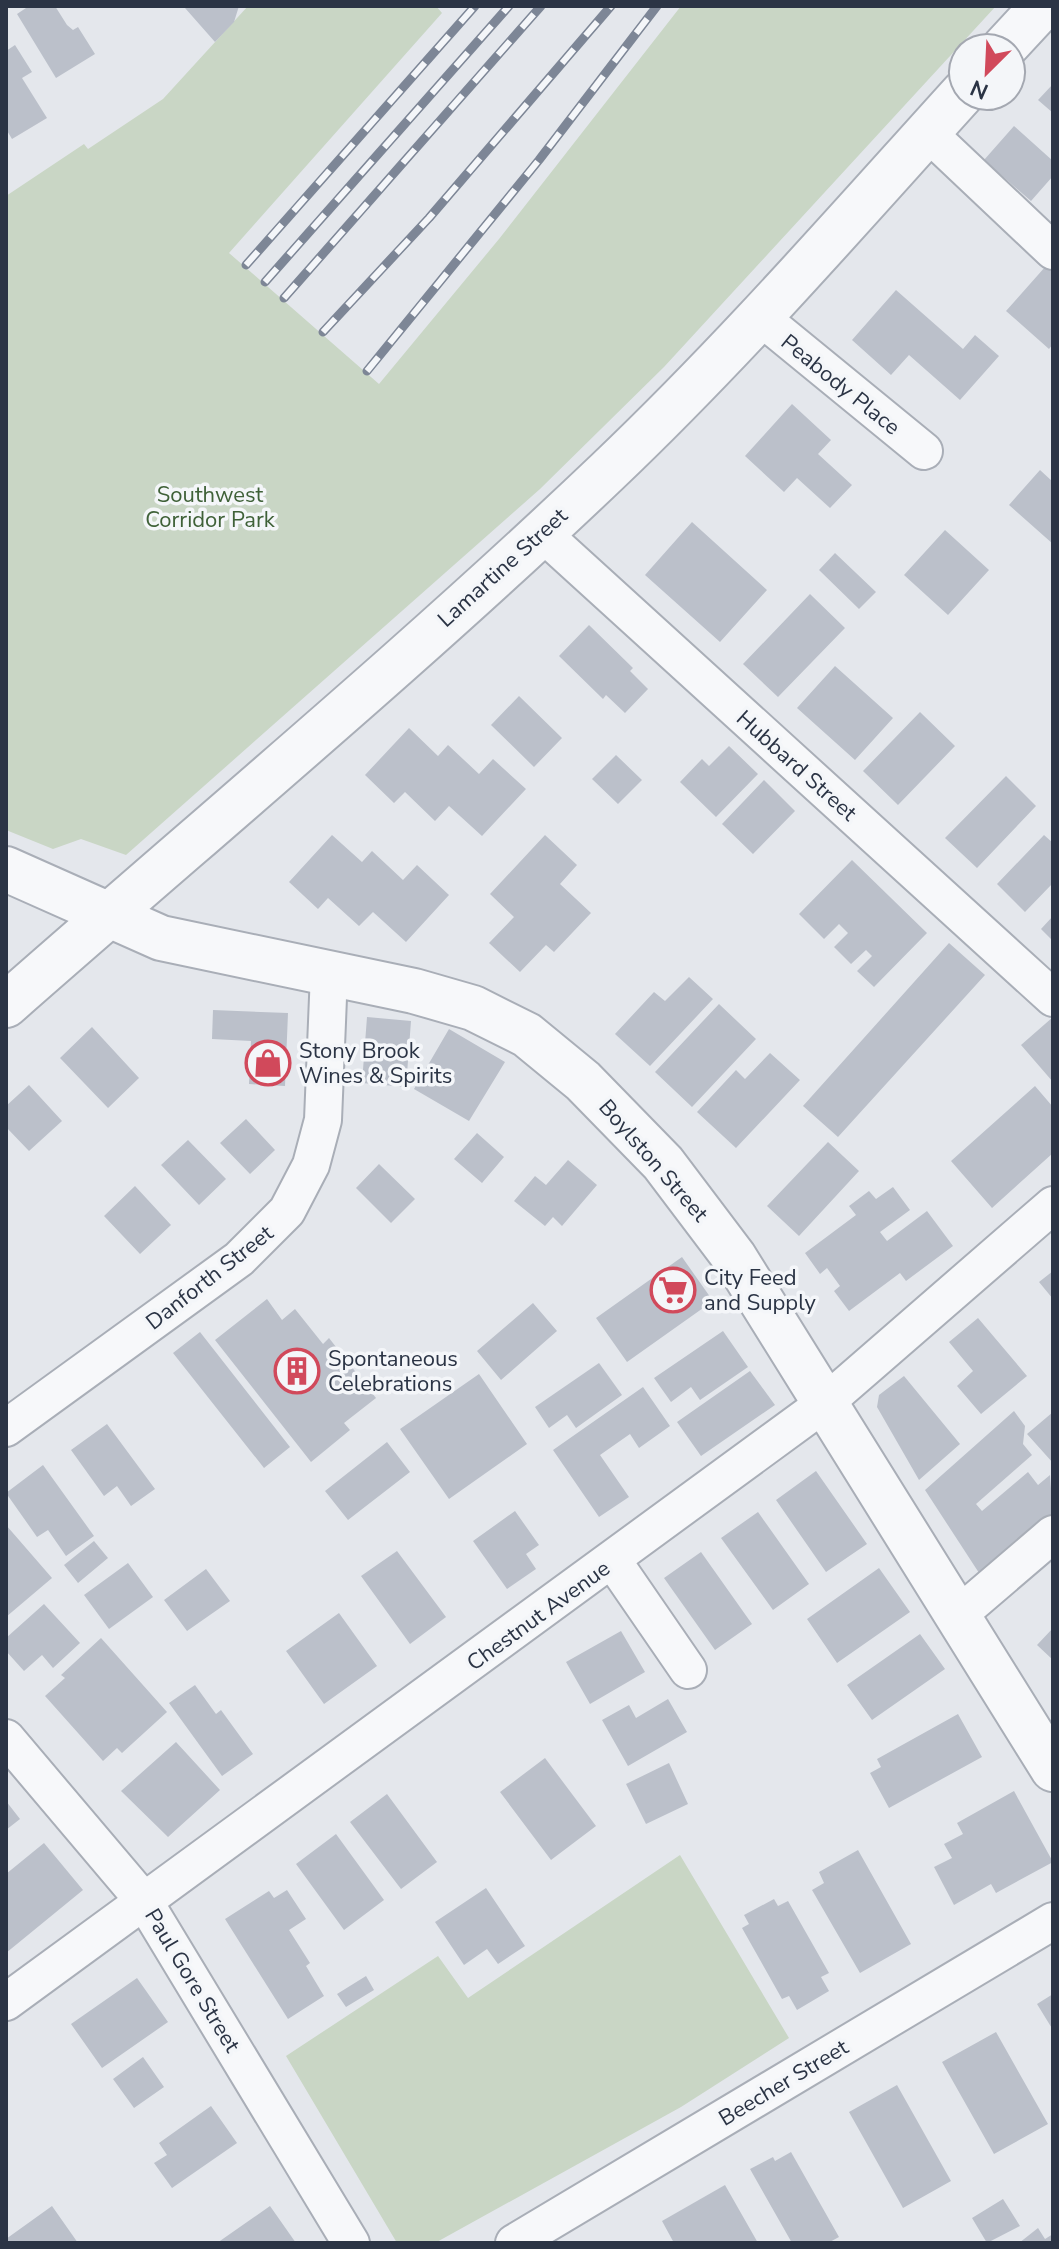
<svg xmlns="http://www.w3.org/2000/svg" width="1059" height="2249" font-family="'Nunito Sans',sans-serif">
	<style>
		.green { fill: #c9d6c5 }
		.building { fill: #bbc0ca }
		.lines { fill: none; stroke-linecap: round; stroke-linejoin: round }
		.minor-casing { stroke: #a9aeb7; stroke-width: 40 }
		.tertiary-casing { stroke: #a9aeb7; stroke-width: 48 }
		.minor { stroke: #f7f8fa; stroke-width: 36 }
		.tertiary { stroke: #f7f8fa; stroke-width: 44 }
		.rail-casing { stroke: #7d8696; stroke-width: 9 }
		.rail { stroke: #f4f6f9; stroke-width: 6; stroke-dasharray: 18; stroke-linecap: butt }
		.labels { text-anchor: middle; stroke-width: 7; stroke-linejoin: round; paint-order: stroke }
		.street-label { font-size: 22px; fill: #2b3445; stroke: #f4f6f9 }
		.park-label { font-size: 22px; fill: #3f6138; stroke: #f4f6f9 }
		.poi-label { font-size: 22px; fill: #2b3445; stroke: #f4f6f9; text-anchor: start }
	</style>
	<rect width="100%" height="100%" fill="#e4e7ec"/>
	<path class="green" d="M248 6H436L442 13 229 253 379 384 499 239 681 6H996L664 367 540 489 126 855 81 839 53 849 6 830V196L84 144 88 149 163 99Z
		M680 1855 789 2038 681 2107 435 2243H397L286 2056 438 1956 468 1998Z"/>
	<path class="building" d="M29 6H55L67 25 73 30 78 27 95 54 56 78 17 14Z
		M188 6H239L234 22 215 42 185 8Z
		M15 45 32 72 22 78 47 118 12 139 6 129V51Z
		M1053 84V113L1038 100Z
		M1014 126 1053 161V176L1031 201 984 160Z
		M1053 258V344L1049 349 1006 311Z
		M896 290 963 349 975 335 999 356 960 400 909 355 891 375 852 340Z
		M792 404 831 440 818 454 852 485 830 508 797 478 784 492 745 456Z
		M1040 470 1053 482V544L1009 505Z
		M692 522 767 590 720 642 645 575Z
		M945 530 989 570 948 615 904 575Z
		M835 553 876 592 859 609 819 570Z
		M810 594 845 628 778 697 743 664Z
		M589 625 633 668 630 671 648 689 625 713 606 695 603 699 559 656Z
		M835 666 893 718 855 760 797 708Z
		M519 696 562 738 534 767 491 725Z
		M920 712 955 746 898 805 863 771Z
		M409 728 438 756 448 745 479 774 493 759 526 789 482 836 449 806 435 821 405 792 394 803 365 775Z
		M729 746 758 774 716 817 680 782 702 759 709 766Z
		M616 755 642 780 618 804 592 779Z
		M1006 776 1036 806 977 868 945 838Z
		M764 780 795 811 753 854 722 824Z
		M332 835 362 862 372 851 403 880 417 865 449 895 406 942 373 912 359 926 328 898 318 909 289 882Z
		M545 835 577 865 560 884 591 913 554 952 546 945 520 972 489 943 514 917 490 894Z
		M1044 835 1053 843V883L1025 912 997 884Z
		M852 860 927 933 874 987 857 971 872 956 866 950 851 964 834 947 848 933 839 924 824 939 799 914Z
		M1053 916V941L1041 929Z
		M949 943 985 975 838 1137 803 1106Z
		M689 977 713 999 650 1066 615 1034 654 992 665 1001Z
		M719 1004 756 1039 692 1107 655 1072Z
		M213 1010 288 1013 285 1086 249 1084 251 1041 212 1039Z
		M367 1017 411 1021 406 1087 362 1083Z
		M1053 1017V1082L1021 1045Z
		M92 1027 139 1078 108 1108 60 1058Z
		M449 1029 505 1062 469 1121 414 1089Z
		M770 1053 800 1080 736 1148 697 1112 736 1070 745 1079Z
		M29 1085 62 1121 29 1151 6 1127V1106Z
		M1035 1086 1053 1107V1153L992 1208 951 1161Z
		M246 1119 275 1150 250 1174 220 1143Z
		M477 1133 504 1157 482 1183 454 1159Z
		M188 1140 226 1179 199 1205 161 1165Z
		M828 1142 859 1171 799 1236 767 1206Z
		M568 1160 597 1185 562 1226 553 1217 545 1226 514 1201 535 1176 546 1185Z
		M379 1164 415 1199 391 1223 356 1188Z
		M135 1186 171 1225 140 1254 104 1216Z
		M893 1187 910 1210 880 1232 887 1241 927 1211 953 1246 906 1281 900 1273 849 1311 834 1291 840 1286 827 1268 820 1274 805 1253 856 1215 849 1206 869 1191 876 1199Z
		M682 1257 713 1301 627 1362 596 1318Z
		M1053 1271V1299L1039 1282Z
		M267 1299 282 1320 295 1309 323 1344 329 1338 376 1398 344 1423 350 1430 311 1462 215 1340Z
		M533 1303 557 1331 501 1380 477 1351Z
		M978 1318 1027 1376 981 1414 957 1386 973 1371 949 1342Z
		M723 1331 748 1367 700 1400 691 1387 671 1402 654 1378Z
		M200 1332 290 1447 264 1468 173 1353Z
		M599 1363 622 1395 576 1428 567 1415 549 1428 535 1407Z
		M750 1371 775 1405 701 1456 677 1422Z
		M479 1374 527 1444 449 1499 400 1429Z
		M904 1376 960 1444 919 1480 877 1407 879 1395Z
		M643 1387 670 1426 639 1448 630 1434 600 1455 629 1497 599 1517 553 1450Z
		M1014 1411 1025 1426 1023 1444 1032 1455 976 1504 982 1511 1028 1472 1038 1485 1050 1475 1053 1516 981 1576 925 1490Z
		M1053 1412V1463L1027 1434Z
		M107 1424 155 1489 131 1506 117 1486 104 1496 71 1450Z
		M387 1442 410 1472 348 1520 325 1491Z
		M43 1465 94 1536 66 1556 48 1530 37 1537 6 1493Z
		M816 1471 867 1544 826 1572 776 1500Z
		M515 1511 539 1545 526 1554 536 1569 507 1589 473 1541Z
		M758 1512 809 1584 773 1610 721 1538Z
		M6 1525 52 1578 6 1617Z
		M94 1541 108 1558 78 1583 64 1565Z
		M397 1551 446 1617 410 1644 361 1576Z
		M701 1552 752 1624 715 1650 664 1578Z
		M128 1563 153 1597 109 1629 84 1595Z
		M879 1568 910 1612 837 1663 807 1619Z
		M206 1569 230 1601 187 1631 164 1600Z
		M44 1604 80 1643 53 1668 42 1655 24 1671 6 1651V1638Z
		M339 1613 377 1666 324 1704 286 1651Z
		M1053 1628V1660L1037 1645Z
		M621 1631 645 1672 590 1704 566 1662Z
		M920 1634 945 1669 872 1720 847 1685Z
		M101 1638 167 1712 122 1753 117 1748 103 1761 45 1696 65 1678 61 1675Z
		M195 1685 216 1714 221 1710 253 1754 222 1776 169 1703Z
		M668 1699 687 1732 628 1766 602 1720 629 1705 636 1718Z
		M958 1714 982 1757 889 1808 870 1773 881 1767 877 1759Z
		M176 1742 220 1790 168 1837 121 1791Z
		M545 1758 596 1826 551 1860 500 1792Z
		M669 1763 688 1804 646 1824 626 1784Z
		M1014 1791 1053 1862 996 1893 991 1884 954 1905 934 1867 952 1858 944 1844 963 1834 957 1823Z
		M387 1794 437 1862 401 1889 350 1822Z
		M6 1801 20 1819 6 1830Z
		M336 1834 384 1900 344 1930 296 1864Z
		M44 1843 83 1890 6 1953V1874Z
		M858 1850 911 1944 860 1973 812 1890 824 1883 819 1872Z
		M486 1888 525 1946 498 1964 487 1949 464 1965 435 1922Z
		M287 1890 306 1919 289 1930 310 1963 306 1966 324 1996 288 2019 225 1919 269 1891 274 1898Z
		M774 1899 778 1906 788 1901 829 1973 821 1977 829 1991 797 2010 789 1996 782 1999 742 1928 749 1924 744 1915Z
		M366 1976 374 1990 346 2007 337 1994Z
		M137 1978 168 2022 102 2068 71 2024Z
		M1053 1994V2030L1037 2004Z
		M996 2032 1048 2124 994 2154 942 2062Z
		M143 2057 164 2087 134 2108 113 2079Z
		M897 2085 951 2181 903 2208 849 2112Z
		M211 2106 237 2143 172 2188 154 2163 167 2155 159 2143Z
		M791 2152 839 2237 828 2243H792L750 2169 773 2157 775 2161Z
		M725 2185 758 2243H674L662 2221Z
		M1003 2199 1020 2226 987 2243 972 2218Z
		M52 2206 78 2243H6V2239Z
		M270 2206 296 2243H217Z
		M1038 2228 1045 2239 1053 2234V2243H1019Z"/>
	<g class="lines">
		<g class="minor-casing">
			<path id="minor" d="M927 132 1053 251
				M759 316 924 451
				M542 533 1053 998
				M6 1428 239 1259 287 1211 311 1165 323 1120 329 973
				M613 1561 688 1670
				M956 1617 1053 1534
				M6 1738 144 1901 351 2243
				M6 2002 825 1403 1053 1205
				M514 2243 1053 1921"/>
		</g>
		<g class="tertiary-casing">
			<path id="tertiary" d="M1004 48 1043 6
				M6 869 161 938 414 991 473 1008 527 1035 583 1081 663 1163 734 1257 1053 1769
				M6 1005C207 828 414 656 608 471 733 352 847 221 963 93"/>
		</g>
		<use href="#minor" class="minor"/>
		<use href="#tertiary" class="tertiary"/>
		<g class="rail-casing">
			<path id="rail" d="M246 265 475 6
				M265 282 509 6
				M284 298 541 6
				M323 332 429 218 611 6
				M367 371 539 160 657 6"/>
		</g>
		<use href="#rail" class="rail"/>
	</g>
	<defs>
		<g id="shop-ring" transform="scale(2.3)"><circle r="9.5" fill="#f4f6f9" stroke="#d1495b" stroke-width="1.5"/><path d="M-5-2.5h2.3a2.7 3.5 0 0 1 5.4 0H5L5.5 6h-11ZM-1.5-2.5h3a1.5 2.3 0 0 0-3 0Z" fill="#d1495b"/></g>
		<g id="supermarket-ring" transform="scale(2.3)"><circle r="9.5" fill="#f4f6f9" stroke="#d1495b" stroke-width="1.5"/><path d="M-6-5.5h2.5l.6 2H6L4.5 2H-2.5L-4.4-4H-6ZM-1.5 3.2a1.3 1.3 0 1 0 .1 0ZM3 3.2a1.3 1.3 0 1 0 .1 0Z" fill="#d1495b"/></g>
		<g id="building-ring" transform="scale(2.3)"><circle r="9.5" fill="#f4f6f9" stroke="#d1495b" stroke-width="1.5"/><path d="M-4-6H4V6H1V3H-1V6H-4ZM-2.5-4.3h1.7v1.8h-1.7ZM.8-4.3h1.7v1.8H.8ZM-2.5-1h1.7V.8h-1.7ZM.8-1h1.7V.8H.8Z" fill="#d1495b"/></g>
	</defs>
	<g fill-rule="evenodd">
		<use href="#shop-ring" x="268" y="1063"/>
		<use href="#supermarket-ring" x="673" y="1290"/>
		<use href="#building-ring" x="297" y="1371"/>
	</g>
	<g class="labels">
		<g class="street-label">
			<text transform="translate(841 384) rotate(39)" y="8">Peabody Place</text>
			<text transform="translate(502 567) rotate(-42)" y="8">Lamartine Street</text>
			<text transform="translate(797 765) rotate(42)" y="8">Hubbard Street</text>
			<text transform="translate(654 1160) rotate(49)" y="8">Boylston Street</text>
			<text transform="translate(209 1277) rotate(-38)" y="8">Danforth Street</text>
			<text transform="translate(538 1615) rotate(-36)" y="8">Chestnut Avenue</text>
			<text transform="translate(193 1980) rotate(59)" y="8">Paul Gore Street</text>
			<text transform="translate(783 2082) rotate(-31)" y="8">Beecher Street</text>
		</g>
		<g class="park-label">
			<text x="210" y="502">Southwest<tspan x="210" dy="25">Corridor Park</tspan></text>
		</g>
		<g class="poi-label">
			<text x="299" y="1058">Stony Brook<tspan x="299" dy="25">Wines &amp; Spirits</tspan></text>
			<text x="704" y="1285">City Feed<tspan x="704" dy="25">and Supply</tspan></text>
			<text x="328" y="1366">Spontaneous<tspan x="328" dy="25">Celebrations</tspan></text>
		</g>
	</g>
	<rect width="1059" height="2249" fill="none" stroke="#2b3445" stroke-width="16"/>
	<g transform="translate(987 72) rotate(204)"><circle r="38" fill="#f4f6f9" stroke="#a4a8b1" stroke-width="2"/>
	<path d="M0-6L14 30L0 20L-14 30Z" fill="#d1495b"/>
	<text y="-12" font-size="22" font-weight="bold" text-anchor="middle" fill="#2b3445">N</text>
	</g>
</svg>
